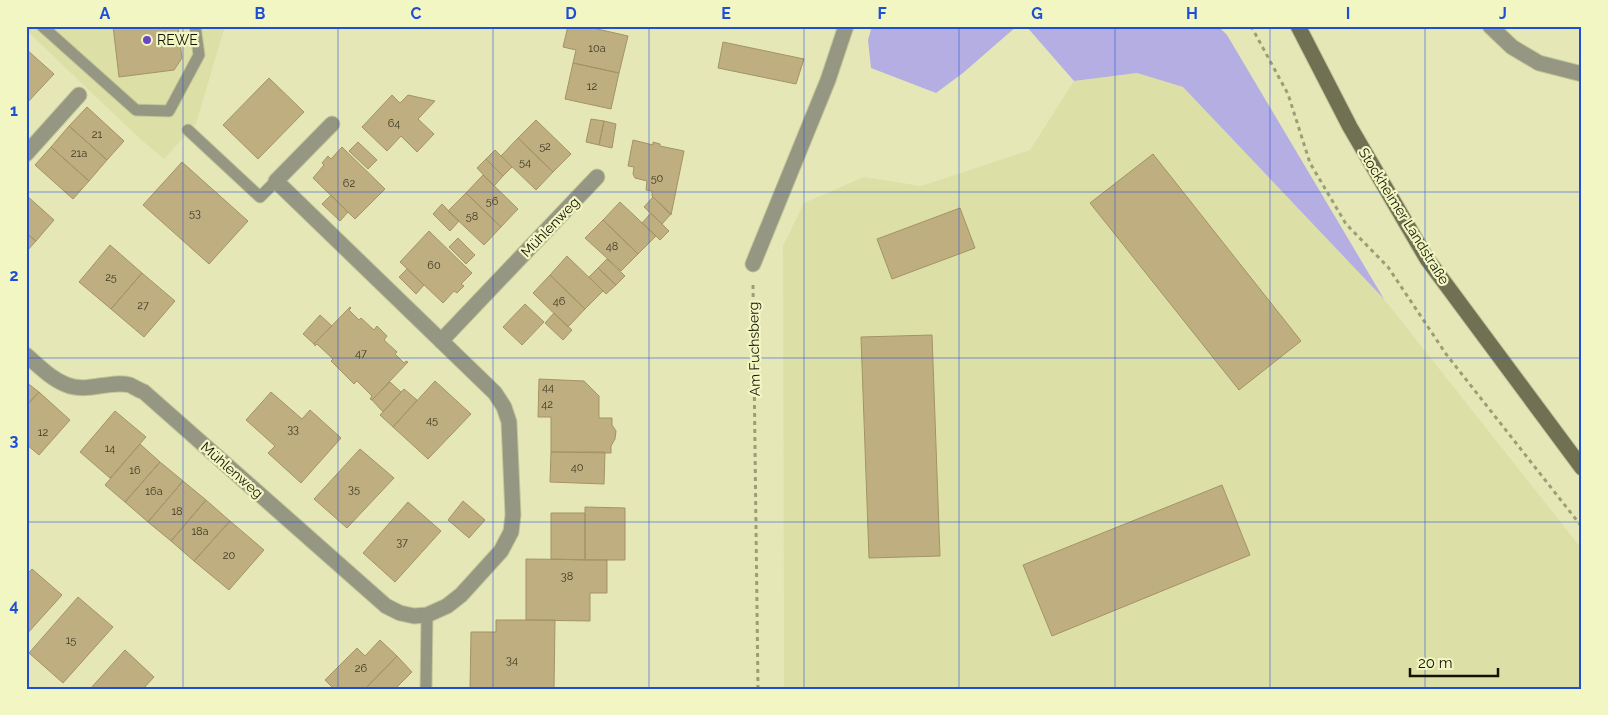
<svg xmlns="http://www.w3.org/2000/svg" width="1608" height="715" font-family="Raleway,sans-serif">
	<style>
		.built { fill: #dde0a6 }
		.green { fill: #b5aee2 }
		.building { fill: #bfaf80; stroke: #a39365 }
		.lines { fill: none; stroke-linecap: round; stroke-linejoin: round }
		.lane-casing { stroke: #c3c699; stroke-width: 13 }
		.street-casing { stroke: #c3c699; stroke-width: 17 }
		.secondary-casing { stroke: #c3c699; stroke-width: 17 }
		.path { stroke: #9c9e77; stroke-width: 3; stroke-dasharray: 4 4; stroke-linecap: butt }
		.lane { stroke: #959782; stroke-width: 11 }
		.street { stroke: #959782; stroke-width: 15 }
		.secondary { stroke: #707153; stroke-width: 15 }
		.grid { fill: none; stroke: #1d4ed8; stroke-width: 1; stroke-opacity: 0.55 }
		.poi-dot { fill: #6949c2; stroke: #f2f6c3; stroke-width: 2 }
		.labels { text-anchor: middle; stroke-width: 4.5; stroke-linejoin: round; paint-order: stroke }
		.number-label { font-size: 11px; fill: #3d3922 }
		.poi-label { font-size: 14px; fill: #121202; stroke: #f2f6c3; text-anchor: start }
		.street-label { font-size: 14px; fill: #121202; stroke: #f2f6c3 }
		.neatline { fill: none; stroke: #1d4ed8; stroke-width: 2 }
		.grid-label { font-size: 16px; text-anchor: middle; font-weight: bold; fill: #1d4ed8 }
	</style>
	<rect width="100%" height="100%" fill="#e5e8b6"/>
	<path class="built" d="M26 26H225L196 124 164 159 140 139 26 30Z
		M1137 73 1183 87 1384 299 1582 549V689H784L783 246 804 203 864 177 921 186 1030 150 1074 81Z"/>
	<path class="green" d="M872 26H1017L963 73 936 93 871 68 868 40Z
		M1026 26H1218L1227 35 1384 299 1183 87 1137 73 1074 81Z"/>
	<path class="building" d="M113 26H178L182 58 174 70 119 77Z
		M568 26H584L628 36 619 73 573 63 576 50 563 47Z
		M723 42 804 59 796 84 718 68Z
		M26 49 54 74 26 104Z
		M573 63 619 73 611 109 565 99Z
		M269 78 304 112 258 159 223 125Z
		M392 95 400 103 408 95 435 101 418 119 434 134 417 152 401 136 387 151 362 127Z
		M87 107 124 141 107 160 69 126Z
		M591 119 604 121 599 145 586 142Z
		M536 120 571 154 553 172 518 138Z
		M604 121 616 124 612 148 599 145Z
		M69 126 107 160 89 181 51 147Z
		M518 138 553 172 536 190 501 156Z
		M633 140 653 145V142L660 144V146L684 151 671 215 652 196V191L646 190 647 181 635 178 633 174 634 167 628 166Z
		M358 142 377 160 368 169 349 151Z
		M51 147 89 181 73 199 35 165Z
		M342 147 385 189 355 219 313 178 324 165 322 163 328 156 331 159Z
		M495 150 512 167 503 176 486 159Z
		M1153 154 1301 341 1239 390 1090 203Z
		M486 159 503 176 494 186 477 168Z
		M182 162 248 221 209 264 143 205Z
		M483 175 518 209 501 227 466 193Z
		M466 193 501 227 484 245 448 211Z
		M26 195 54 220 36 241 26 233Z
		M331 195 348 212 340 221 322 204Z
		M653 197 671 214 662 224 644 207Z
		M620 202 656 236 638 254 603 220Z
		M442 204 459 221 450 231 433 214Z
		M960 208 975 248 892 279 877 239Z
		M651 213 669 231 660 240 642 223Z
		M603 220 638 254 621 271 585 238Z
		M429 231 472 273 461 284 464 286 457 293 454 291 443 303 400 262Z
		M26 233 36 241 26 252Z
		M458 238 475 255 466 264 449 247Z
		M110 245 142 273 111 309 79 282Z
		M567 256 603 291 585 309 550 275Z
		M607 259 625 276 616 285 598 268Z
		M598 268 616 285 606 294 589 277Z
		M407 269 424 285 416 294 399 277Z
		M142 273 175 301 144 337 111 309Z
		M550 275 585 309 568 327 533 293Z
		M525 304 544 322 522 345 503 327Z
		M350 307 351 308 349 310 359 320 361 318 374 330 377 326 387 336 384 340 397 352 395 354 404 363 406 361 408 362 372 400 370 399 372 396 357 381 354 384 331 361 333 359 317 344 315 346 314 344Z
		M554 313 572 330 563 340 545 323Z
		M320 315 332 326 314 344 303 334Z
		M932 335 940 556 869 558 861 337Z
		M539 379 584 381 599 396V418H612V425L616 431 615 439 611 446V453L551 452V417H538Z
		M435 381 471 414 428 459 393 427Z
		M26 382 39 392 26 406Z
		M390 382 401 392 383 412 372 400Z
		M404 389 417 400 393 427 380 415Z
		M39 392 70 420 39 455 26 444V406Z
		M271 392 302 419 310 410 341 438 301 483 268 453 275 446 246 420Z
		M115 411 146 437 110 478 80 452Z
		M140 444 160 462 125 502 105 485Z
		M360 449 394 478 347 528 314 499Z
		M551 452H605L604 484 550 482Z
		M160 462 183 481 148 522 125 502Z
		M183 481 206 500 171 541 148 522Z
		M1222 485 1250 555 1052 636 1023 565Z
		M206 500 230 521 194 561 171 541Z
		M463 501 485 520 469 538 448 520Z
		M408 502 441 531 395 582 363 553Z
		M585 507 625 508V560H585Z
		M551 513H585V560L551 559Z
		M230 521 264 550 229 590 194 561Z
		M526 559 607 560V593H590V621L526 620Z
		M32 569 62 595 26 635V575Z
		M78 597 113 627 63 683 29 653Z
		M496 620H555L554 689H470L471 632H496Z
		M380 640 397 656 365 689H334L325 680 357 648 365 656Z
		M125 650 154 677 143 689H90Z
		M397 656 412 672 395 689H365Z"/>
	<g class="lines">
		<g class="lane-casing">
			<path id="lane" d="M42 26 136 110 169 111 199 55 195 26
				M188 130 260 197 276 181
				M426 689 427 615"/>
		</g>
		<g class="street-casing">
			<path id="street" d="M1490 26 1512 47 1539 63 1582 74
				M26 154 79 95
				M753 264 828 80 846 26
				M441 341 597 177
				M26 355C39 366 51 379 67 385 88 393 109 380 130 385 134 387 139 390 144 392L386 606 400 613 414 616 427 615 447 606 461 595 501 551 511 532 513 515 509 422 504 407 495 393 276 181 332 124"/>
		</g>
		<g class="secondary-casing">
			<path id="secondary" d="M1298 26 1350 127 1427 259 1582 468"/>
		</g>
		<path class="path" d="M1251 26 1288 94 1310 163 1346 224 1388 267 1446 354 1582 527
			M753 285 758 689"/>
		<use href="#lane" class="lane"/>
		<use href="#street" class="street"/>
		<use href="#secondary" class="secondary"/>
	</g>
	<path class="grid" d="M183 26V689M338 26V689M493 26V689M649 26V689M804 26V689M959 26V689M1115 26V689M1270 26V689M1425 26V689M26 192H1582M26 358H1582M26 522H1582"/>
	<circle class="poi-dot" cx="147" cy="40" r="5"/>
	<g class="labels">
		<g class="number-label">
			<text x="597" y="52">10a</text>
			<text x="592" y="90">12</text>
			<text x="394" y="127">64</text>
			<text x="97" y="138">21</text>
			<text x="545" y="150">52</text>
			<text x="79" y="157">21a</text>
			<text x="525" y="166">54</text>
			<text x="657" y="182">50</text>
			<text x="349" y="187">62</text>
			<text x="492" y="205">56</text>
			<text x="195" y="217">53</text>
			<text x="472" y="220">58</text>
			<text x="612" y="250">48</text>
			<text x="434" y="269">60</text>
			<text x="111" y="281">25</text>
			<text x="559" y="305">46</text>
			<text x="143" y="309">27</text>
			<text x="361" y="357">47</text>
			<text x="548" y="391">44</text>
			<text x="547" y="408">42</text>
			<text x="432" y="424">45</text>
			<text x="293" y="433">33</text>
			<text x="43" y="436">12</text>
			<text x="110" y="452">14</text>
			<text x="577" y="471">40</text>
			<text x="135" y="474">16</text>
			<text x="354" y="493">35</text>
			<text x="154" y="495">16a</text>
			<text x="177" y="515">18</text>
			<text x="200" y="535">18a</text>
			<text x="402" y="546">37</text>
			<text x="229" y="559">20</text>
			<text x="567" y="580">38</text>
			<text x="71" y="644">15</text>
			<text x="512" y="664">34</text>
			<text x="361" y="672">26</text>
		</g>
		<g class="poi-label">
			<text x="157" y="45">REWE</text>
		</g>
		<g class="street-label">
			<text transform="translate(1404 216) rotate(58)" y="5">Stockheimer Landstraße</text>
			<text transform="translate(550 227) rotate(-46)" y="5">Mühlenweg</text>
			<text transform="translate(754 349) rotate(-91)" y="5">Am Fuchsberg</text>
			<text transform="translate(232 470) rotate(41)" y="5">Mühlenweg</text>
		</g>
	</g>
	<rect width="1608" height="715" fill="none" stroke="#f2f6c3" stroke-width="55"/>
	<path d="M1410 668v8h88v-8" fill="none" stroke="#121202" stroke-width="2.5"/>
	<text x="1418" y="668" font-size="15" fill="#121202" stroke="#f2f6c3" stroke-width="4" paint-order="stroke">20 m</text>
	<rect x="28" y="28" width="1552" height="660" class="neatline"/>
	<g class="grid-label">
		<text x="105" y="19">A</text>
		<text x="260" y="19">B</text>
		<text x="416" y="19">C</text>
		<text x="571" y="19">D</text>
		<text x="726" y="19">E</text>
		<text x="882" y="19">F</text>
		<text x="1037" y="19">G</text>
		<text x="1192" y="19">H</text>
		<text x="1348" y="19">I</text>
		<text x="1503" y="19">J</text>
		<text x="14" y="116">1</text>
		<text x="14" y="281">2</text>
		<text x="14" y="446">3</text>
		<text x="14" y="611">4</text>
	</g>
</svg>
